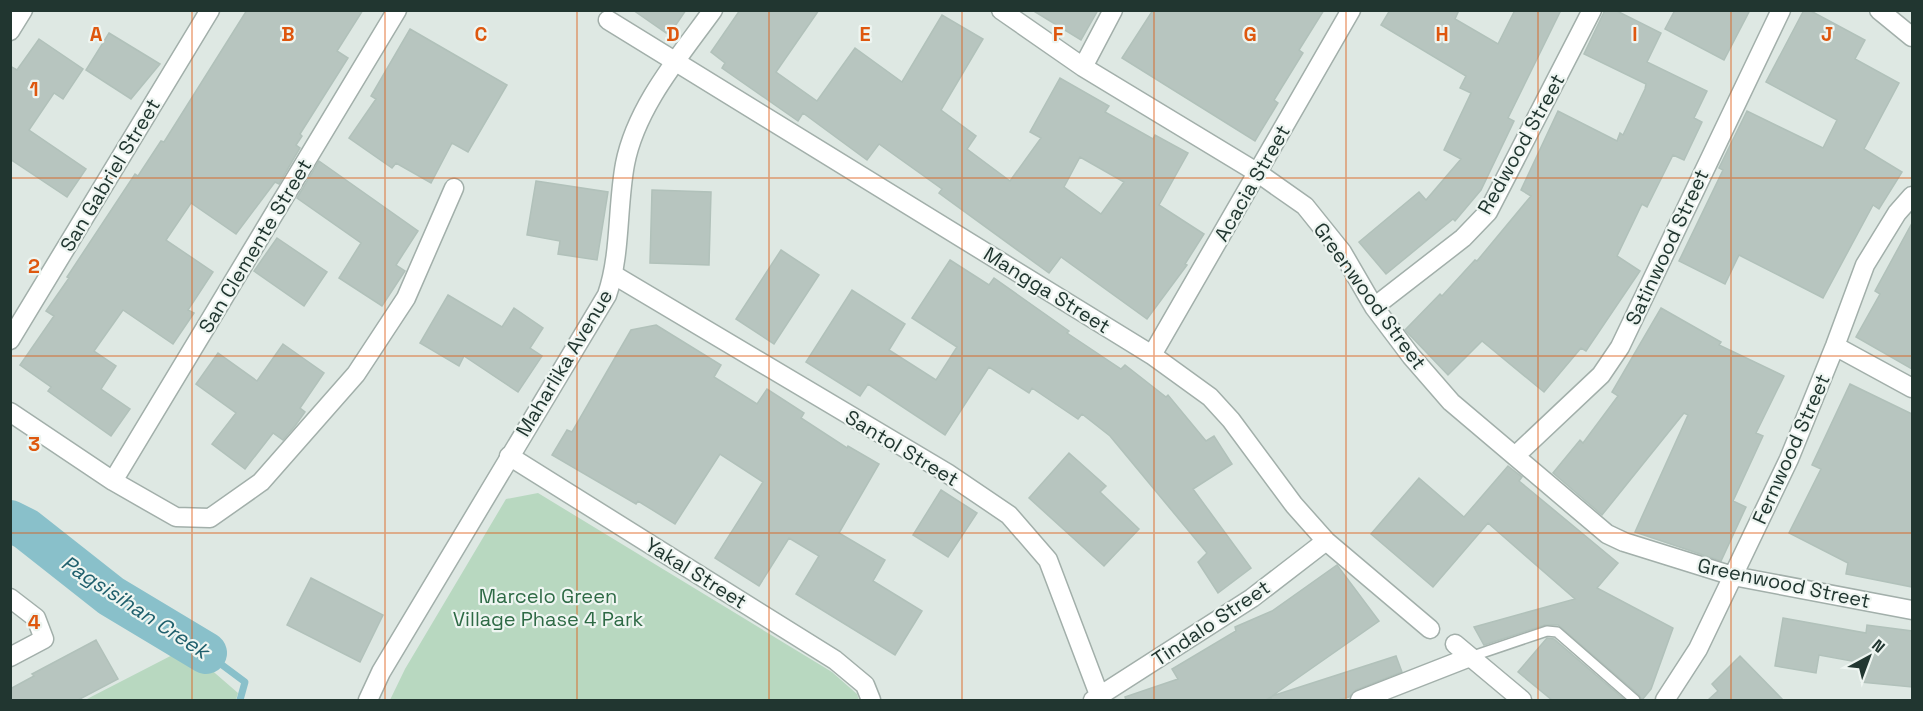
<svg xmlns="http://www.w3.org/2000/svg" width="1923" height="711" font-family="'Space Grotesk',sans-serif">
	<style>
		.green { fill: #b8d8c0 }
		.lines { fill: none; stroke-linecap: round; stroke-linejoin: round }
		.stream { stroke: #89c0ca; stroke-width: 7 }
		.river { stroke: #89c0ca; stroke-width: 42 }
		.building { fill: #b7c5bf; stroke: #b1c1ba; stroke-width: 1.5; fill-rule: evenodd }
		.service-casing { stroke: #a2afaa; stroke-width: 12 }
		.minor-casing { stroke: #a2afaa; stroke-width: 21 }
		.tertiary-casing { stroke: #a2afaa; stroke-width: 21 }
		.service { stroke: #fff; stroke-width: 9 }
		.minor { stroke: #fff; stroke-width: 18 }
		.tertiary { stroke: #fff; stroke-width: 18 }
		.grid { fill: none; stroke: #de570e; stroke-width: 1.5; stroke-opacity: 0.55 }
		.labels { text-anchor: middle; stroke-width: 4.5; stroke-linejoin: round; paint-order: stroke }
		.street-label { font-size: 20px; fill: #213630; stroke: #eef5f1 }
		.park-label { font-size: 20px; fill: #2e6a45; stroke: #eef5f1 }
		.water-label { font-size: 21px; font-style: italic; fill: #20606d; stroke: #eef5f1 }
		.grid-label { font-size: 20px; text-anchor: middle; font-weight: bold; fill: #de570e; stroke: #eef5f1; stroke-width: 4.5; stroke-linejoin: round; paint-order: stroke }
	</style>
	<rect width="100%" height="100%" fill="#dee8e3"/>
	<path class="green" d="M538 493 832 672 857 694 859 700H390L405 669 506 499Z
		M186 648 238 693 236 700H85Z"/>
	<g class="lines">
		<path class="stream" d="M206 653 245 682 240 700"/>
		<path class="river" d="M10 521 26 529 111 596 206 653"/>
	</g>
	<path class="building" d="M247 10H363L337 51 348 58 300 134 302 136 296 145 300 148 279 184 275 182 236 234 191 203 166 240 213 272 188 310 194 313 173 344 123 310 94 351 116 366 101 389 130 409 111 436 48 391 51 387 20 365 54 316 46 311 69 278 67 277 135 174 138 176 161 141 164 142Z
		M633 10H686L669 35Z
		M740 10H819L776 72 817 101 855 48 902 82 942 15 983 39 941 110 976 136 967 149 1010 181 1041 138 1030 132 1060 78 1109 106 1105 112 1153 139 1155 135 1188 153 1159 205 1204 234 1185 264 1187 265 1147 319 1061 257 1049 273 939 193 942 189 879 144 867 160 803 113 798 121 722 68 725 63 711 52ZM1080 157 1124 182 1101 214 1064 187Z
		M1032 10H1098L1081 40Z
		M1153 10H1324L1299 50 1303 53 1274 100 1278 103 1255 141 1122 58Z
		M1390 10H1459L1455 19 1498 44 1515 10H1561L1508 118 1514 121 1481 190 1455 221 1453 219 1386 274 1359 242 1419 192 1426 200 1461 159 1444 150 1471 93 1460 88 1466 76 1381 25Z
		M1605 10H1615L1661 33 1647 62 1707 91 1694 118 1702 122 1684 160 1673 155 1647 207 1642 204 1617 256 1640 271 1586 351 1581 348 1544 392 1482 341 1448 375 1405 330 1440 294 1442 296 1475 260 1477 261 1531 196 1521 190 1558 111 1617 141 1620 133 1623 135 1645 89 1646 84 1584 54Z
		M1675 10H1750L1724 60 1665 29Z
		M1804 10H1809L1865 40 1855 59 1899 83 1864 149 1902 172 1879 209 1873 205 1823 298 1739 255 1725 284 1679 261 1723 170 1719 168 1747 111 1823 148 1837 120 1766 82Z
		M410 29 507 85 468 152 452 143 431 183 396 163 392 168 349 138 376 99 371 96Z
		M109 33 160 64 131 99 86 70Z
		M39 39 83 69 63 99 54 93 29 130 86 169 67 197 10 159V66L17 70Z
		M319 161 418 231 396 265 405 271 382 306 339 278 361 243 297 198Z
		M536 181 608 192 597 260 558 254 560 241 527 235Z
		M652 190 711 192 709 265 650 263Z
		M1912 223V369L1856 337 1880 294 1875 291Z
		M277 238 327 272 304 306 254 271Z
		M781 250 819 275 774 344 736 319Z
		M950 260 989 285 994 278 1069 331 1067 333 1121 369 1125 365 1166 397 1168 395 1206 441 1214 436 1232 464 1193 489 1251 568 1218 593 1198 562 1207 553 1110 436 1082 414 1078 419 1032 388 1029 393 989 367 945 435 868 384 860 396 806 362 852 290 905 324 889 350 936 380 957 347 912 318Z
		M448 295 502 327 514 308 543 328 530 348 542 356 518 392 464 356 459 366 420 343Z
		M1661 308 1721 342 1719 345 1784 376 1756 433 1763 436 1733 501 1746 507 1721 561 1635 532 1688 415 1684 413 1602 515 1553 473 1580 440 1583 443 1618 396 1612 392Z
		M656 325 721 365 714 377 757 404 767 389 804 413 801 418 847 448 848 446 879 464 839 533 885 560 873 581 922 611 895 655 796 594 819 556 789 538 759 586 715 558 763 482 720 454 675 524 638 501 636 504 552 455 567 430 572 432 631 330Z
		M283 344 324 373 300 408 305 412 295 426 283 440 273 433 245 469 212 444 236 413 196 384 218 353 257 381Z
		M1850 384 1912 414V587L1846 574 1848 563 1789 533 1821 469 1812 465Z
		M1069 453 1106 486 1100 492 1139 529 1104 566 1029 498Z
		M1508 466 1522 477 1519 481 1618 563 1597 588 1673 628 1651 689 1642 700 1639 695 1558 625H1545L1484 645 1474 627 1575 599 1488 523 1433 587 1371 534 1419 478 1464 517Z
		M941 490 977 513 948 557 913 535Z
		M1337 565 1379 621 1272 696 1396 656 1402 672 1356 690 1349 697 1338 700H1271V697L1266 700H1126L1125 697 1178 679 1172 669 1236 631 1235 627 1272 611Z
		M311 578 383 615 360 662 287 625Z
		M1783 618 1866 633 1867 625 1912 631V687L1861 682 1863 663 1819 655 1816 673 1775 666Z
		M1547 638 1554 639 1625 700H1552L1518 672Z
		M96 640 118 679 78 700H10V689L34 676 32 674Z
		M1740 656 1783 700H1708L1718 691 1712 684Z"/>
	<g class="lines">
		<g class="service-casing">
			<path id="service" d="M1470 657 1547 631 1557 632 1635 700"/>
		</g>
		<g class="minor-casing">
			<path id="minor" d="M1001 10 1083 67 1258 173 1305 206 1342 252 1374 307 1411 356 1451 402 1607 534 1624 542 1733 576 1912 610
				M608 20 1152 355 1210 397 1231 420 1294 505 1326 541 1430 629
				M10 31 23 10
				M1083 67 1113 10
				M614 275 947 473 1009 515 1048 560 1101 700
				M1374 307 1463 238 1488 212 1592 10
				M10 340 210 10
				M1835 346 1912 388
				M1152 355 1351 10
				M10 412 113 481 176 517 210 518 261 482 356 374 406 298 454 188
				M509 456 835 660 865 685 871 700
				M1515 456 1601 375 1620 347 1781 10
				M113 481 397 10
				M1455 644 1522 700
				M1093 700 1252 598 1326 541
				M1360 700 1470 657
				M1665 700 1698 649 1789 459 1835 346 1865 265 1897 213 1912 196"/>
		</g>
		<g class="tertiary-casing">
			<path id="tertiary" d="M1879 10 1912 37
				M10 598 36 618 44 639 10 657
				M368 700 381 672 607 295C621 254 617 207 625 164 636 107 679 57 713 10"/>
		</g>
		<use href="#service" class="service"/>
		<use href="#minor" class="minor"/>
		<use href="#tertiary" class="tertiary"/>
	</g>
	<path class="grid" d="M192 10V700M385 10V700M577 10V700M769 10V700M962 10V700M1154 10V700M1346 10V700M1538 10V700M1731 10V700M10 178H1912M10 356H1912M10 533H1912"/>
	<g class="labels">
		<g class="street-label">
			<text transform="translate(1521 144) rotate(-61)" y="7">Redwood Street</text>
			<text transform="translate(110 175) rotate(-59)" y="7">San Gabriel Street</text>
			<text transform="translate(1252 183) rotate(-60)" y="7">Acacia Street</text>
			<text transform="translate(255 246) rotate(-59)" y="7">San Clemente Street</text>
			<text transform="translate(1667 247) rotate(-65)" y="7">Satinwood Street</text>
			<text transform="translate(1047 290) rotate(32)" y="7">Mangga Street</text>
			<text transform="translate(1370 296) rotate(54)" y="7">Greenwood Street</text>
			<text transform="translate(564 363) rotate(-59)" y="7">Maharlika Avenue</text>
			<text transform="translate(902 448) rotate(31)" y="7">Santol Street</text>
			<text transform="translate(1791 449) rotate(-66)" y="7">Fernwood Street</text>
			<text transform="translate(696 573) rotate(32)" y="7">Yakal Street</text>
			<text transform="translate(1784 583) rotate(12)" y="7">Greenwood Street</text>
			<text transform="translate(1211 623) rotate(-34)" y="7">Tindalo Street</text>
		</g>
		<g class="park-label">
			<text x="548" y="603">Marcelo Green<tspan x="548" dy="23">Village Phase 4 Park</tspan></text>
		</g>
		<g class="water-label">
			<text transform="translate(135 607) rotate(33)" y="7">Pagsisihan Creek</text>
		</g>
	</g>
	<g class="grid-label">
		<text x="96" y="41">A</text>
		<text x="288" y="41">B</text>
		<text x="481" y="41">C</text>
		<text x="673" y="41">D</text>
		<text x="865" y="41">E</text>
		<text x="1058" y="41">F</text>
		<text x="1250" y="41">G</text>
		<text x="1442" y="41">H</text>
		<text x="1635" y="41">I</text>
		<text x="1827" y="41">J</text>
		<text x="34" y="96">1</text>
		<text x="34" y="273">2</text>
		<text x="34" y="451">3</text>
		<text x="34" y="629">4</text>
	</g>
	<rect width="1923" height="711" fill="none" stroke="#213630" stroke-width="24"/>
	<g transform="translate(1869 657) rotate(41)" stroke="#eef5f1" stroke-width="4.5" paint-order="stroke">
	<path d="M0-4.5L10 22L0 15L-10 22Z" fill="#213630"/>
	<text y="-9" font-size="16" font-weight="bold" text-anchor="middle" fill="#213630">N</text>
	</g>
</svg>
